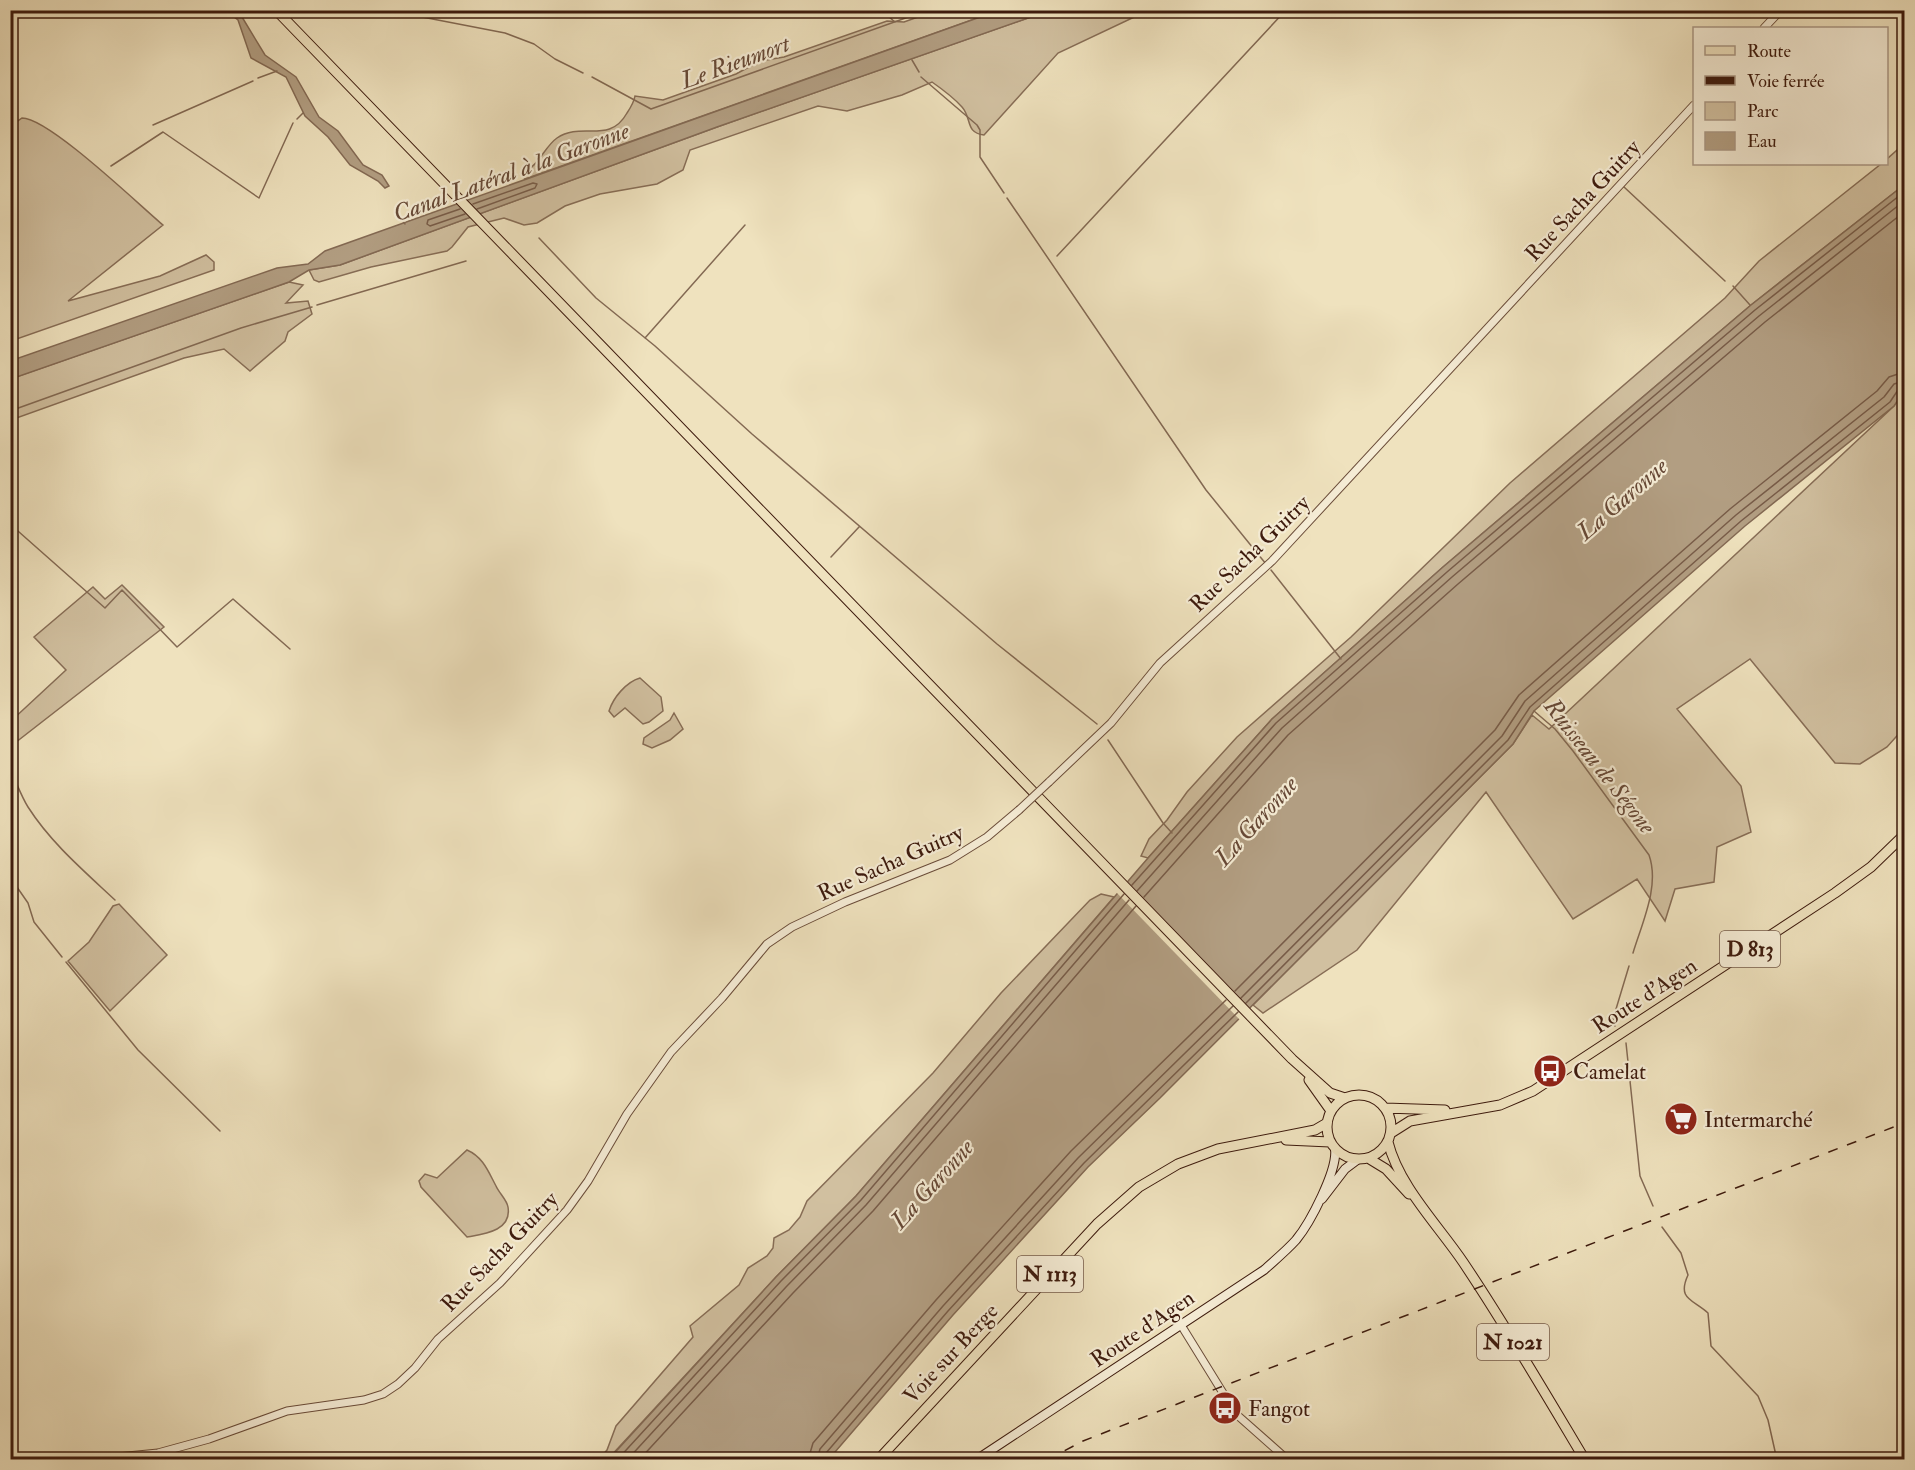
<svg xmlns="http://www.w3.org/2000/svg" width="1915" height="1470" font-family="'IM FELL Double Pica',serif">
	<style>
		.green { fill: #d1c0a0; stroke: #876d56; stroke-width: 1.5 }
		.water { fill: #b29e82; stroke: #836953; stroke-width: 1.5 }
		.pier { fill: #efe2be }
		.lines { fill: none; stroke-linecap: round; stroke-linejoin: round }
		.shore { stroke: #785c48; stroke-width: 1.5 }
		.stream { stroke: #836953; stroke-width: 1.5 }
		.tertiary-casing { stroke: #6a4c39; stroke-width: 9 }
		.secondary-casing { stroke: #3d1a0d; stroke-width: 10 }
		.primary-casing { stroke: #3d1a0d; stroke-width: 11 }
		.tertiary { stroke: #f5ecd5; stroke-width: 7 }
		.secondary { stroke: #f5ecd5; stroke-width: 8 }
		.primary { stroke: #efe2be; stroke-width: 9 }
		.rail { stroke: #3d1a0d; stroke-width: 1.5; stroke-dasharray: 10 10; stroke-linecap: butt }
		.tertiary-bridge-casing { stroke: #6a4c39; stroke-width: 9; stroke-linecap: butt }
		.tertiary-bridge { stroke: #f5ecd5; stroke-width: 7 }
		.labels { text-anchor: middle; stroke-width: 4.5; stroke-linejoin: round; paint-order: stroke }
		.shield { fill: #f5ecd5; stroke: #745949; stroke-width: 1.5 }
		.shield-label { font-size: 21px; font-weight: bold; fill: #3d1a0d }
		.street-label { font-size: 22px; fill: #3d1a0d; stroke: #f5ecd5 }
		.poi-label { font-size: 22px; fill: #3d1a0d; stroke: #f5ecd5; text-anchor: start }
		.water-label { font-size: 24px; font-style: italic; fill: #664836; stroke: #f5ecd5 }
	</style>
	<rect width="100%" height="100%" fill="#efe2be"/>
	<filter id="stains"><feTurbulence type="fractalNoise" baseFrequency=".00333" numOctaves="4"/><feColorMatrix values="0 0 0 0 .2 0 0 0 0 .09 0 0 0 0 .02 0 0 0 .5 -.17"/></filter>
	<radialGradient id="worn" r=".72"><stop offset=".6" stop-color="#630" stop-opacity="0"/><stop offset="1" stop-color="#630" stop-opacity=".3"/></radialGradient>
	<path class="green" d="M935 11H997L525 179 521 173C538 168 544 147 557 138 582 121 609 145 627 113 631 107 634 102 635 96L663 100 736 74 760 61 784 57 887 21 904 22Z
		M1048 11H1147L1058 53 984 135C965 133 972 118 962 107 954 98 942 89 932 82L902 95 847 111 818 106 690 150 683 170 657 184 600 194 565 206 537 223 524 225 504 218 468 227 452 247 447 251 371 267 319 282 314 280 309 270 340 265 717 127Z
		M22 118C49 118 138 204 163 225L68 301 160 276 206 255 214 262V270L11 341V126Z
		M1904 144V185L1751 305 1443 567 1272 719 1148 858 1141 856 1149 839 1167 820 1187 792 1237 737 1351 637 1510 483 1725 298 1759 261 1881 164H1886L1887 159Z
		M289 282 303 285 286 303 308 301 312 314 288 332 285 341 250 371 224 349 184 358 11 420 10 379Z
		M1904 391V728L1887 747 1860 764 1835 763 1750 659 1677 709 1741 786 1751 832 1717 847 1714 882 1675 889 1665 921 1637 879 1573 919 1486 792 1357 950 1263 1013 1253 1005 1513 744 1532 715 1549 729 1894 406Z
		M122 585 164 627 11 746V721L66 670 34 637 93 587 105 599Z
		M640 678 661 697 663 711 649 722 643 724 625 708 614 717 609 711C613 698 626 682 640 678Z
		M674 713 683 729 670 740 652 748 643 744 644 738 670 720Z
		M1101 894 1114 897 856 1196 776 1277 608 1459 598 1460 607 1450 616 1426 693 1337 690 1326 739 1285 748 1268 767 1256 773 1248 774 1238 789 1230 800 1217 807 1201 933 1073 1001 993 1090 900Z
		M119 904 167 955 110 1011 68 961 89 942 113 906Z
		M467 1150C483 1157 488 1171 496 1186 499 1193 507 1200 508 1207 512 1231 484 1234 467 1237L421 1187 419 1181 425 1174 437 1178Z"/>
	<path class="water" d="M226 11H243L242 17 265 55 296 77 319 117 338 131 363 165 382 175 389 186 385 188 378 181 350 165 328 137 305 116 286 77 251 58 238 20Z
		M997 11H1048L717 127 340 265 309 270 289 282 11 379 10 361 277 268 308 264 325 251Z
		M1904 185V391L1894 406 1745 526 1534 711 1513 744 1160 1098 1088 1167 953 1315 829 1459 608 1460 776 1277 856 1196 1148 858 1272 719 1443 567 1751 305Z"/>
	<path class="pier" d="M1125 879 1252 1010 1241 1021 1115 891Z"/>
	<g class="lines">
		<path class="shore" d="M473 204 533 183 537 184 535 188 477 209
			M460 209 428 220 427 224 430 226 465 214
			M1132 885 1276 723 1447 572 1755 310 1904 192
			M1137 891 1282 728 1452 577 1759 316 1904 201
			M1144 897 1288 735 1458 584 1765 322 1904 212
			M1235 991 1495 730 1519 695 1730 509 1877 391 1889 377 1904 372
			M1241 998 1502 736 1525 701 1736 515 1884 397 1894 384 1904 381
			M1246 1003 1508 740 1530 707 1741 521 1890 402 1898 390 1904 389
			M617 1460 781 1281 861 1200 1124 894
			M627 1460 786 1287 866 1205 1129 900
			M639 1460 793 1293 873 1211 1136 906
			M808 1460 813 1443 936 1300 1071 1151 1226 1000
			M817 1460 820 1449 943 1306 1078 1158 1233 1006
			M825 1460 826 1453 948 1311 1084 1163 1238 1012"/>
		<path class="stream" d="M142 10H216
			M386 10 505 33 534 44 555 59 583 73
			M883 10 885 13
			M889 17 895 22
			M912 60 919 72
			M592 77 651 109 928 10
			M921 77 977 125 980 130V157L1004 193
			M258 78 277 71
			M297 119 303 113
			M153 125 253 81
			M111 166 163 132 259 198 293 123
			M1624 187 1725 281
			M1007 198 1206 490 1266 564
			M398 215 405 224
			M539 238 596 298 655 346 752 434 997 644 1097 724
			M1057 256 1286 10
			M1733 286 1750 305
			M317 305 466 261
			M645 338 745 225
			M10 411 241 328 312 307
			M10 524 105 608 122 590 177 647 233 599 290 649
			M831 557 859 527
			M1271 570 1341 659
			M1534 711 1555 729 1573 751 1649 855C1660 886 1642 923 1633 953
			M1108 740 1163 823 1172 833
			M10 769C16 781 21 796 28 807 51 843 84 871 115 900
			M10 877 28 903 34 922 62 957
			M66 962 138 1050 220 1131
			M1615 1026 1613 1019 1629 966
			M1626 1043 1640 1176 1653 1206
			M1662 1227 1681 1253 1688 1275C1677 1299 1692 1299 1708 1313L1711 1346 1758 1396 1768 1420 1777 1460"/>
		<g class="tertiary-casing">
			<path id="tertiary" d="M1764 28 1781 10
				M1049 782 1111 723 1160 663 1272 561 1694 105
				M1181 1325 1236 1414 1288 1460
				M87 1460 158 1453 209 1439 287 1411 364 1400 383 1394 398 1384 415 1368 438 1339 500 1283 567 1210 588 1181 627 1114 671 1052 722 998 767 944 792 927 845 902 950 860 987 837 1019 810"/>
		</g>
		<g class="secondary-casing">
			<path id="secondary" d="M1322 1199 1345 1169 1357 1160
				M976 1460 1264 1270C1275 1260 1286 1251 1296 1240 1310 1223 1338 1170 1335 1149"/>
		</g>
		<g class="primary-casing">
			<path id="primary" d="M276 10 1292 1059 1330 1093 1345 1098
				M1309 1080 1331 1111
				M1327 1127a32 32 0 1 1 64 0a32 32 0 1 1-64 0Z
				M1385 1108 1445 1110
				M1391 1133 1410 1121 1500 1105 1533 1091 1835 893 1871 867 1904 835
				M1286 1140 1330 1142
				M1388 1142C1399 1186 1438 1225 1463 1262 1506 1326 1545 1393 1585 1460
				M1368 1158 1386 1169 1409 1194
				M878 1460 1097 1224 1139 1187 1178 1164 1218 1149 1315 1130 1327 1123"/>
		</g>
		<use href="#tertiary" class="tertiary"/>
		<use href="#secondary" class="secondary"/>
		<use href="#primary" class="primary"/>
		<path class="rail" d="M1047 1460 1083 1441 1195 1397 1904 1123"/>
		<g class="tertiary-bridge-casing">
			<path id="tertiary-bridge" d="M1019 810 1049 782"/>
		</g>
		<use href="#tertiary-bridge" class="tertiary-bridge"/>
	</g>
	<defs>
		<g id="bus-disc" transform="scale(1.725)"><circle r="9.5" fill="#8f2418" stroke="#f5ecd5"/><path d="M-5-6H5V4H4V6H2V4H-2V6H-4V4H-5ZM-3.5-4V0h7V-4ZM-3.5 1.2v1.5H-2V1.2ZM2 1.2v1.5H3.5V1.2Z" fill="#fff"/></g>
		<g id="supermarket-disc" transform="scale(1.725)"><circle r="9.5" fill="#8f2418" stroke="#f5ecd5"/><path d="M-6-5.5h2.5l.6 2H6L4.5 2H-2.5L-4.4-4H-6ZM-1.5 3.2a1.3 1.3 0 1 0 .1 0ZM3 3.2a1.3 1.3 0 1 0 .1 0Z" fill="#fff"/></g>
	</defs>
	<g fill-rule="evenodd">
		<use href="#bus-disc" x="1550" y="1071"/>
		<use href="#supermarket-disc" x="1681" y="1119"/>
		<use href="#bus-disc" x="1225" y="1408"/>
	</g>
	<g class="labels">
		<g class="shield">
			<rect x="1720" y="931" width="60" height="36" rx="4.5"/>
			<rect x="1017" y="1256" width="66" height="36" rx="4.5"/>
			<rect x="1477" y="1324" width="72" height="36" rx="4.5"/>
		</g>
		<g class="shield-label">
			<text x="1750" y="956">D 813</text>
			<text x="1050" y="1281">N 1113</text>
			<text x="1513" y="1349">N 1021</text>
		</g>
		<g class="street-label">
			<text transform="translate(1582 200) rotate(-47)" y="8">Rue Sacha Guitry</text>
			<text transform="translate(1249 553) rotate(-44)" y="8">Rue Sacha Guitry</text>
			<text transform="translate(890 862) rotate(-24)" y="8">Rue Sacha Guitry</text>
			<text transform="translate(1644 995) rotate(-33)" y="8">Route d'Agen</text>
			<text transform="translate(499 1251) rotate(-46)" y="8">Rue Sacha Guitry</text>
			<text transform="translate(1142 1328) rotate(-34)" y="8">Route d'Agen</text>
			<text transform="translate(950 1353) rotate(-47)" y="8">Voie sur Berge</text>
		</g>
		<g class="poi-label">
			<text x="1573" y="1079">Camelat</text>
			<text x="1704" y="1127">Intermarché</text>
			<text x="1248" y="1416">Fangot</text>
		</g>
		<g class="water-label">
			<text transform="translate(735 62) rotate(-20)" y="8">Le Rieumort</text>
			<text transform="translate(511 172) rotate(-20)" y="8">Canal Latéral à la Garonne</text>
			<text transform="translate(1622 499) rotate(-41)" y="8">La Garonne</text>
			<text transform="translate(1600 766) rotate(52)" y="8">Ruisseau de Ségone</text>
			<text transform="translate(1256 821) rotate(-48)" y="8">La Garonne</text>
			<text transform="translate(932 1184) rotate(-48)" y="8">La Garonne</text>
		</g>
	</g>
	<rect width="1915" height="1470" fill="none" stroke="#efe2be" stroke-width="36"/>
	<rect x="12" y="12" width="1891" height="1446" fill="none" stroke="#3d1a0d" stroke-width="3"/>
	<rect x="18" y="18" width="1879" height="1434" fill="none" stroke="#3d1a0d" stroke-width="1.5"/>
	<rect x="1693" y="27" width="195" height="138" fill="#f5ecd5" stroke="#ab9885" stroke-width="1.5"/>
	<rect x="1705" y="46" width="30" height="9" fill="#efe2be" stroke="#ab9885" stroke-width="1.5"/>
	<text x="1747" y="57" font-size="18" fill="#3d1a0d">Route</text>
	<rect x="1705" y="76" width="30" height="9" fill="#3d1a0d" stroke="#ab9885" stroke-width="1.5"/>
	<text x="1747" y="87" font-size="18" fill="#3d1a0d">Voie ferrée</text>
	<rect x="1705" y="102" width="30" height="18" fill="#d1c0a0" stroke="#ab9885" stroke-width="1.5"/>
	<text x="1747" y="117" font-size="18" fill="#3d1a0d">Parc</text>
	<rect x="1705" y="132" width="30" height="18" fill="#b29e82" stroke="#ab9885" stroke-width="1.5"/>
	<text x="1747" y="147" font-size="18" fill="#3d1a0d">Eau</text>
	<rect width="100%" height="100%" filter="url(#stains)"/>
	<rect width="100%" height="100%" fill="url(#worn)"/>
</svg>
